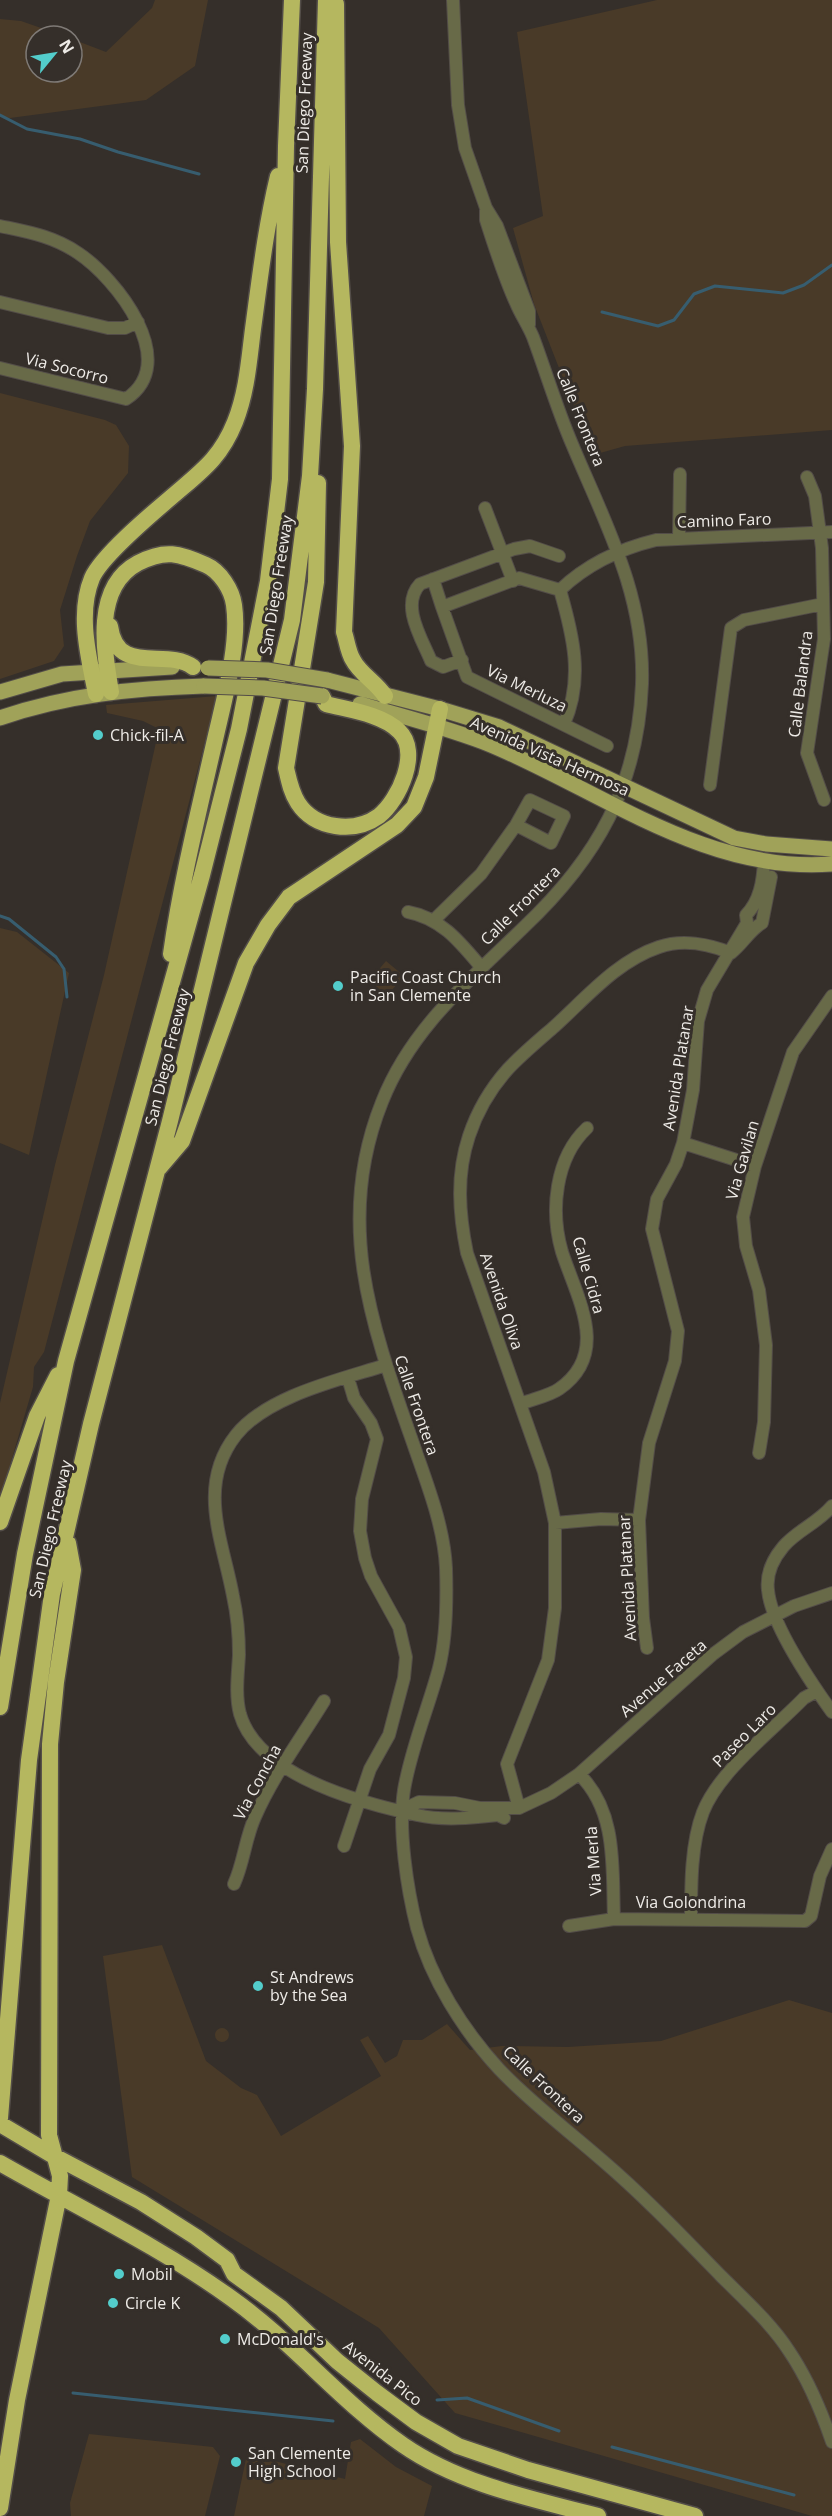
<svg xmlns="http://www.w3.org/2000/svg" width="832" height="2516" font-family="'Open Sans',sans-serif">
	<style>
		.green { fill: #493a28 }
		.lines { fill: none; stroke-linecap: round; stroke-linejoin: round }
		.stream { stroke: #375d6f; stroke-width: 3 }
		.minor-casing { stroke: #534d48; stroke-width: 14 }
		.major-casing { stroke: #534d48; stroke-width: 17 }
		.highway-casing { stroke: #534d48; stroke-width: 19 }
		.minor { stroke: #686a48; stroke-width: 12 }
		.major { stroke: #a0a259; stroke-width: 15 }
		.highway { stroke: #b5b75f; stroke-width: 16 }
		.major-bridge-casing { stroke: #534d48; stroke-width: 17; stroke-linecap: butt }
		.major-bridge { stroke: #a0a259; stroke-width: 15 }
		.poi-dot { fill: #53cdcb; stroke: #352f2a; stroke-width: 2 }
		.labels { text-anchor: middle; stroke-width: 6; stroke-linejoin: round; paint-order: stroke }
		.street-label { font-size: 16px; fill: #eeebe7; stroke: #352f2a }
		.poi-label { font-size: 16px; fill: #eeebe7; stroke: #352f2a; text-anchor: start }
	</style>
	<rect width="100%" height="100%" fill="#352f2a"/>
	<path class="green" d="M155 0H208L195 66 146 100 10 118 0 117V19L21 21 64 36H36V72H72V39L106 52 152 8Z
		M657 0H832V430L625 446 593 455 534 304 513 228 543 216 517 32Z
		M0 393 105 420 116 425 129 446 128 473 90 521 77 556 60 610 64 646 54 661 0 679Z
		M217 696 44 1352 34 1367 33 1387 0 1499V1403L55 1165 104 975 159 729 143 721 107 713 106 705Z
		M0 928 17 932 69 973 29 1155 0 1143Z
		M386 961 404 976 386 997 370 980Z
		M162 1945 206 2061 241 2088 257 2095 281 2136 381 2076 360 2040 368 2036 385 2063 397 2056 403 2040H422L447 2024 470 2050 502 2046 568 2047 661 2041 789 2000 832 2013V2516H812L455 2413 379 2328 132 2177 103 1956Z
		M215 2035a7 7 0 1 1 14 0a7 7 0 1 1-14 0Z
		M89 2434 213 2447 220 2456 205 2516H71L70 2503Z
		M360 2439 396 2467 432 2486 424 2516H234L247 2454 345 2479 351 2442Z"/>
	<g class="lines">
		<path class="stream" d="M0 115 27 129 80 139 118 152 199 174
			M602 312 658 326 674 320 694 294 715 286 783 293 804 285 832 265
			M0 916 9 919 56 957 64 969 67 997
			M73 2393 333 2421
			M437 2400 467 2398 559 2431
			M612 2447 794 2495"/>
		<g class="minor-casing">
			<path id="minor" d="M453 0 458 105 465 148 486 208 497 226 529 311V325
				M486 208V220C495 248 504 277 516 303 521 315 528 325 533 337 546 372 557 409 572 444 605 523 645 595 642 684 638 786 597 858 524 927 469 981 411 1028 382 1102 333 1224 373 1329 414 1446 427 1484 444 1526 446 1568 447 1600 447 1636 439 1668 428 1709 411 1748 404 1790 398 1829 407 1889 417 1928 431 1979 463 2030 499 2069 530 2102 569 2131 603 2161 645 2197 683 2237 721 2276 744 2299 771 2323 789 2351 808 2379 821 2410 832 2442
				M0 226C28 232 53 236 78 253 116 278 182 362 126 399L0 368
				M0 302 108 328H125L138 322
				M807 477 815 496 822 548 824 639 807 753 824 800
				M485 508 513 581
				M679 537 680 474
				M433 579 442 607 519 578 560 590C573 635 584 679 564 724
				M560 590C587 564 619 549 656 540L832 532
				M442 607 467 677 607 746
				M462 660 443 667 431 661C422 639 400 605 420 584L514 549 530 546 559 556
				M710 785 731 628 744 620 823 604
				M408 912C441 918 460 942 481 967
				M434 920 481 874 516 825 530 800 564 816 551 843 516 825
				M732 952C743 943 750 930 762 923L771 877
				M683 1143 755 1166
				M386 1365C339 1380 267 1396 236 1435 196 1486 223 1541 233 1596 237 1614 239 1636 239 1655 238 1674 235 1695 240 1714 258 1776 361 1803 417 1815 443 1821 472 1818 498 1815L504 1818
				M521 1404C532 1399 549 1396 559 1389 611 1353 577 1298 562 1252 550 1211 555 1158 587 1128
				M759 1453 764 1422 766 1345 759 1290 746 1246 743 1217 755 1166 793 1052 832 996
				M832 1506C818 1523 796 1531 783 1547 773 1559 766 1574 768 1590 771 1624 812 1684 832 1712
				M555 1523 601 1519 639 1520
				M647 1648 643 1618 639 1520 649 1443 675 1361 678 1331 652 1229 657 1199 676 1164 683 1143 693 1090 698 1021 707 990 747 923 746 915C760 901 763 881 764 861
				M579 1774C618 1812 612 1869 614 1919
				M519 1808 507 1764 548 1660 555 1608V1523L544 1472 467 1253C459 1214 456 1175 469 1136 477 1112 491 1088 508 1069 522 1054 539 1040 555 1026 587 997 617 961 659 947 682 939 709 944 731 953
				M402 1810 419 1802 455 1803 480 1808H519L551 1793 579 1774 712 1655 743 1632 794 1606 832 1593
				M344 1846 370 1769 389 1735 404 1678 406 1657 399 1627 371 1576 365 1558 360 1531 362 1499 377 1439 371 1423 354 1398 348 1378
				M234 1884C244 1862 245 1839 255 1817 273 1776 300 1740 324 1701
				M691 1918C691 1885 691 1843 703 1812 719 1771 773 1730 804 1698L817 1691
				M569 1926 614 1919 805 1921 811 1916 820 1876 832 1849"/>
		</g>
		<g class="major-casing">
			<path id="major" d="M327 680 440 709 499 727 734 838 766 844 832 849
				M0 692 62 674 172 667
				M360 704C403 717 449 728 491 745 601 791 707 874 832 864
				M0 718C66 695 135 688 204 686"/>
		</g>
		<g class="highway-casing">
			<path id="highway" d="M336 4 338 242 352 446 344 632C347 641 348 652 353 660 360 674 376 682 385 696
				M318 483 316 582 286 768C289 781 291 792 298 803 315 829 354 834 379 816 399 800 421 752 399 731 382 714 349 710 326 704L322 696
				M110 626C117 677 166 647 193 667
				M111 692C104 651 93 587 138 563 165 549 179 553 206 565 220 571 232 590 234 605 240 646 223 703 214 744 198 814 181 883 171 954
				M96 694C89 658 77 614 92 578 102 555 155 511 175 494 203 470 221 457 235 422 247 392 249 360 253 329 260 277 266 226 278 176
				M159 1168 182 1141 246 963 268 925 289 897 397 825 414 807 426 777 440 709
				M0 1522 37 1416 58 1375
				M0 1707 25 1554 66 1361 202 875 239 729 268 581 280 479 286 146 292 0
				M0 2118 29 1760 52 1594 91 1424 170 1121 292 620 310 476 315 389 326 0
				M0 2124 54 2156 141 2202 196 2237 227 2260 234 2274 281 2308 337 2361 377 2393 416 2422 458 2446 528 2470 695 2516
				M0 2163C77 2207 159 2246 231 2298 293 2342 341 2402 403 2445 459 2484 533 2499 598 2516
				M0 2508 17 2400 59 2195 60 2176 49 2135 50 1744 56 1682 73 1570 68 1543"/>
		</g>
		<use href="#minor" class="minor"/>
		<use href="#major" class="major"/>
		<use href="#highway" class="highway"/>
		<g class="major-bridge-casing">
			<path id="major-bridge" d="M208 668 267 670 327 680
				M204 686 263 688 322 696"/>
		</g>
		<use href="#major-bridge" class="major-bridge"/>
	</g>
	<g class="poi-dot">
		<circle cx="98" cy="735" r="6"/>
		<circle cx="338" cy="986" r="6"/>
		<circle cx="258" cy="1986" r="6"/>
		<circle cx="119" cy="2274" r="6"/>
		<circle cx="113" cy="2303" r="6"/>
		<circle cx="225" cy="2339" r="6"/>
		<circle cx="236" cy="2462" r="6"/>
	</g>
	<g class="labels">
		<g class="street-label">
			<text transform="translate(304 103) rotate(-88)" y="6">San Diego Freeway</text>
			<text transform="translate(67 368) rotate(14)" y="6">Via Socorro</text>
			<text transform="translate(581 417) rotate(68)" y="6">Calle Frontera</text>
			<text transform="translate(724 520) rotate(-2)" y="6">Camino Faro</text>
			<text transform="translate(276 585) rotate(-81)" y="6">San Diego Freeway</text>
			<text transform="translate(800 684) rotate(-83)" y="6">Calle Balandra</text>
			<text transform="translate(527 688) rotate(26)" y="6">Via Merluza</text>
			<text transform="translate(550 756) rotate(24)" y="6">Avenida Vista Hermosa</text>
			<text transform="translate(520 905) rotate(-45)" y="6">Calle Frontera</text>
			<text transform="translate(167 1057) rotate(-76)" y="6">San Diego Freeway</text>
			<text transform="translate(678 1068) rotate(-81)" y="6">Avenida Platanar</text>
			<text transform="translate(742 1160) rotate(-74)" y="6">Via Gavilan</text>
			<text transform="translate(589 1275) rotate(74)" y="6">Calle Cidra</text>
			<text transform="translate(502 1301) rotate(71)" y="6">Avenida Oliva</text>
			<text transform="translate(417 1405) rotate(71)" y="6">Calle Frontera</text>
			<text transform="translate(50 1529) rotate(-77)" y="6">San Diego Freeway</text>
			<text transform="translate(627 1578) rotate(-93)" y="6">Avenida Platanar</text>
			<text transform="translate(663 1678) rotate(-41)" y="6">Avenue Faceta</text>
			<text transform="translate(744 1735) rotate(-45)" y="6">Paseo Laro</text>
			<text transform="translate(257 1782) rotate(-62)" y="6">Via Concha</text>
			<text transform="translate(593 1861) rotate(-94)" y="6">Via Merla</text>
			<text x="691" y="1908">Via Golondrina</text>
			<text transform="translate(544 2084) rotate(43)" y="6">Calle Frontera</text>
			<text transform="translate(383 2373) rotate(38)" y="6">Avenida Pico</text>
		</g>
		<g class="poi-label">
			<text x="110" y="741">Chick-fil-A</text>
			<text x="350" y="983">Pacific Coast Church<tspan x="350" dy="18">in San Clemente</tspan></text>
			<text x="270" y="1983">St Andrews<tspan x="270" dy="18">by the Sea</tspan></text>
			<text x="131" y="2280">Mobil</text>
			<text x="125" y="2309">Circle K</text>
			<text x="237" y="2345">McDonald's</text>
			<text x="248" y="2459">San Clemente<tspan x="248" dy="18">High School</tspan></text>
		</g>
	</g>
	<g transform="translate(54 54) rotate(60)"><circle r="28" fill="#352f2a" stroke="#7f7a76" stroke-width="1.5"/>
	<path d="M0-4.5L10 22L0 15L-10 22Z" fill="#53cdcb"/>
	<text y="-9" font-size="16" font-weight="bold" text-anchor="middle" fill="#eeebe7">N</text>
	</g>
</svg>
